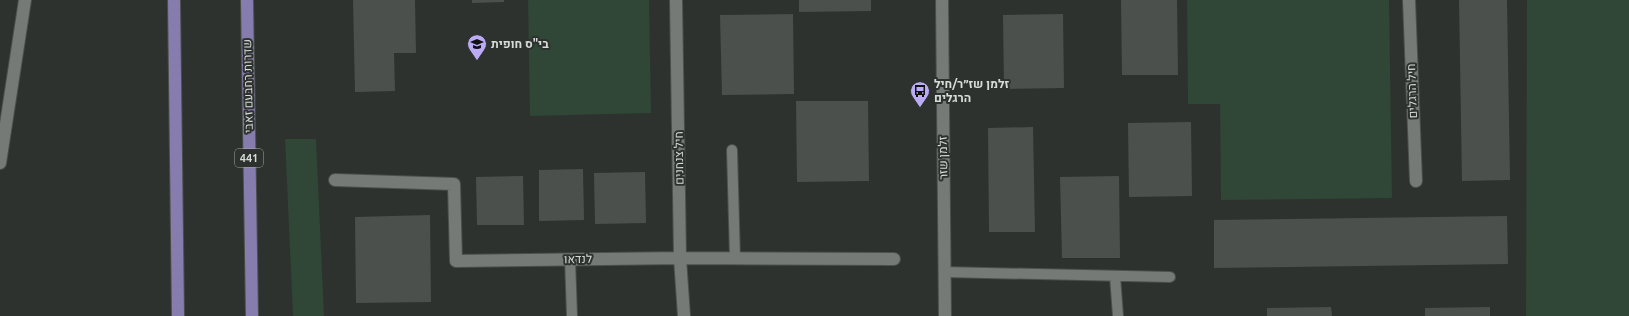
<svg xmlns="http://www.w3.org/2000/svg" width="1629" height="316" font-family="Ubuntu,Heebo,sans-serif">
	<style>
		.green { fill: #304636 }
		.building { fill: #4b504c }
		.lines { fill: none; stroke-linecap: round; stroke-linejoin: round }
		.lane-casing { stroke: #4b504c; stroke-width: 12 }
		.street-casing { stroke: #4b504c; stroke-width: 14 }
		.primary-casing { stroke: #4b504c; stroke-width: 14 }
		.lane { stroke: #757a76; stroke-width: 10 }
		.street { stroke: #757a76; stroke-width: 12 }
		.primary { stroke: #877cae; stroke-width: 12 }
		.labels { text-anchor: middle; stroke-width: 4; stroke-linejoin: round; paint-order: stroke }
		.shield { fill: #2d322e; stroke: #a4a8a5; stroke-width: 1 }
		.shield-label { font-size: 11px; font-weight: bold; fill: #d7dad8 }
		.poi-label { font-size: 12px; font-weight: bold; fill: #d7dad8; stroke: #2d322e; text-anchor: start }
		.street-label { font-size: 12px; fill: #d7dad8; stroke: #2d322e }
	</style>
	<rect width="100%" height="100%" fill="#2d322e"/>
	<path class="green" d="M528 0H649L651 113 530 116Z
		M1187 0H1389L1392 198 1221 200 1220 104H1188Z
		M1527 0H1629V316H1526Z
		M285 139H316L324 316H293Z"/>
	<path class="building" d="M353 0H415L416 53H394L395 91 355 92Z
		M472 0H504V2L472 3Z
		M799 0H871V11L799 12Z
		M1121 0H1177L1178 75H1122Z
		M1459 0H1507L1510 180 1462 181Z
		M793 14 794 94 722 95 720 15Z
		M1063 14 1064 88 1004 89 1003 15Z
		M796 101H868L869 181 797 182Z
		M1191 122 1192 196 1129 197 1128 123Z
		M1033 127 1035 232H989L988 128Z
		M583 169 584 220 539 221V170Z
		M645 172 646 223 595 224 594 173Z
		M523 176 524 225H477L476 177Z
		M1119 176 1120 258H1062L1060 177Z
		M430 215 431 302 356 303 355 217Z
		M1507 216 1508 264 1214 268V220Z
		M1331 307 1332 316H1267V308Z
		M1490 307V316H1425V308Z"/>
	<g class="lines">
		<g class="lane-casing">
			<path id="lane" d="M732 150 735 258
				M570 259 572 316
				M944 272 1170 277
				M1115 276 1118 316"/>
		</g>
		<g class="street-casing">
			<path id="street" d="M676 0 680 258 684 316
				M942 0 945 316
				M1409 0 1416 181
				M0 163 25 0
				M335 180 454 184 456 261 680 258 894 259"/>
		</g>
		<g class="primary-casing">
			<path id="primary" d="M174 0 178 316
				M247 0 252 316"/>
		</g>
		<use href="#lane" class="lane"/>
		<use href="#street" class="street"/>
		<use href="#primary" class="primary"/>
	</g>
	<defs>
		<g id="school-pin" transform="scale(1)"><path d="M0 17L-7.5 6A9.5 9.5 0 1 1 7.5 6Z" fill="#bbaaf6" stroke="#2d322e"/><path d="M0-5L7-2L0 1L-7-2ZM-4 1L0 2.5L4 1V4Q0 6-4 4Z" fill="#111"/></g>
		<g id="bus-pin" transform="scale(1)"><path d="M0 17L-7.5 6A9.5 9.5 0 1 1 7.5 6Z" fill="#bbaaf6" stroke="#2d322e"/><path d="M-5-6H5V4H4V6H2V4H-2V6H-4V4H-5ZM-3.5-4V0h7V-4ZM-3.5 1.2v1.5H-2V1.2ZM2 1.2v1.5H3.5V1.2Z" fill="#111"/></g>
	</defs>
	<g fill-rule="evenodd">
		<use href="#school-pin" x="477" y="44"/>
		<use href="#bus-pin" x="920" y="91"/>
	</g>
	<g class="labels">
		<rect class="shield" x="235" y="149" width="28" height="18" rx="3"/>
		<g class="shield-label">
			<text x="249" y="162">441</text>
		</g>
		<g class="poi-label">
			<text x="491" y="48">בי"ס חופית</text>
			<text x="934" y="88">זלמן שז״ר/חיל<tspan x="934" dy="14">הרגלים</tspan></text>
		</g>
		<g class="street-label">
			<text transform="translate(248 86) rotate(-91)" y="4">שדרות רחבעם זאבי</text>
			<text transform="translate(1412 91) rotate(-92)" y="4">חיל הרגלים</text>
			<text transform="translate(679 158) rotate(-91)" y="4">חיל צנחנים</text>
			<text transform="translate(943 158) rotate(-91)" y="4">זלמן שזר</text>
			<text transform="translate(578 259) rotate(-1)" y="4">לנדאו</text>
		</g>
	</g>
</svg>
